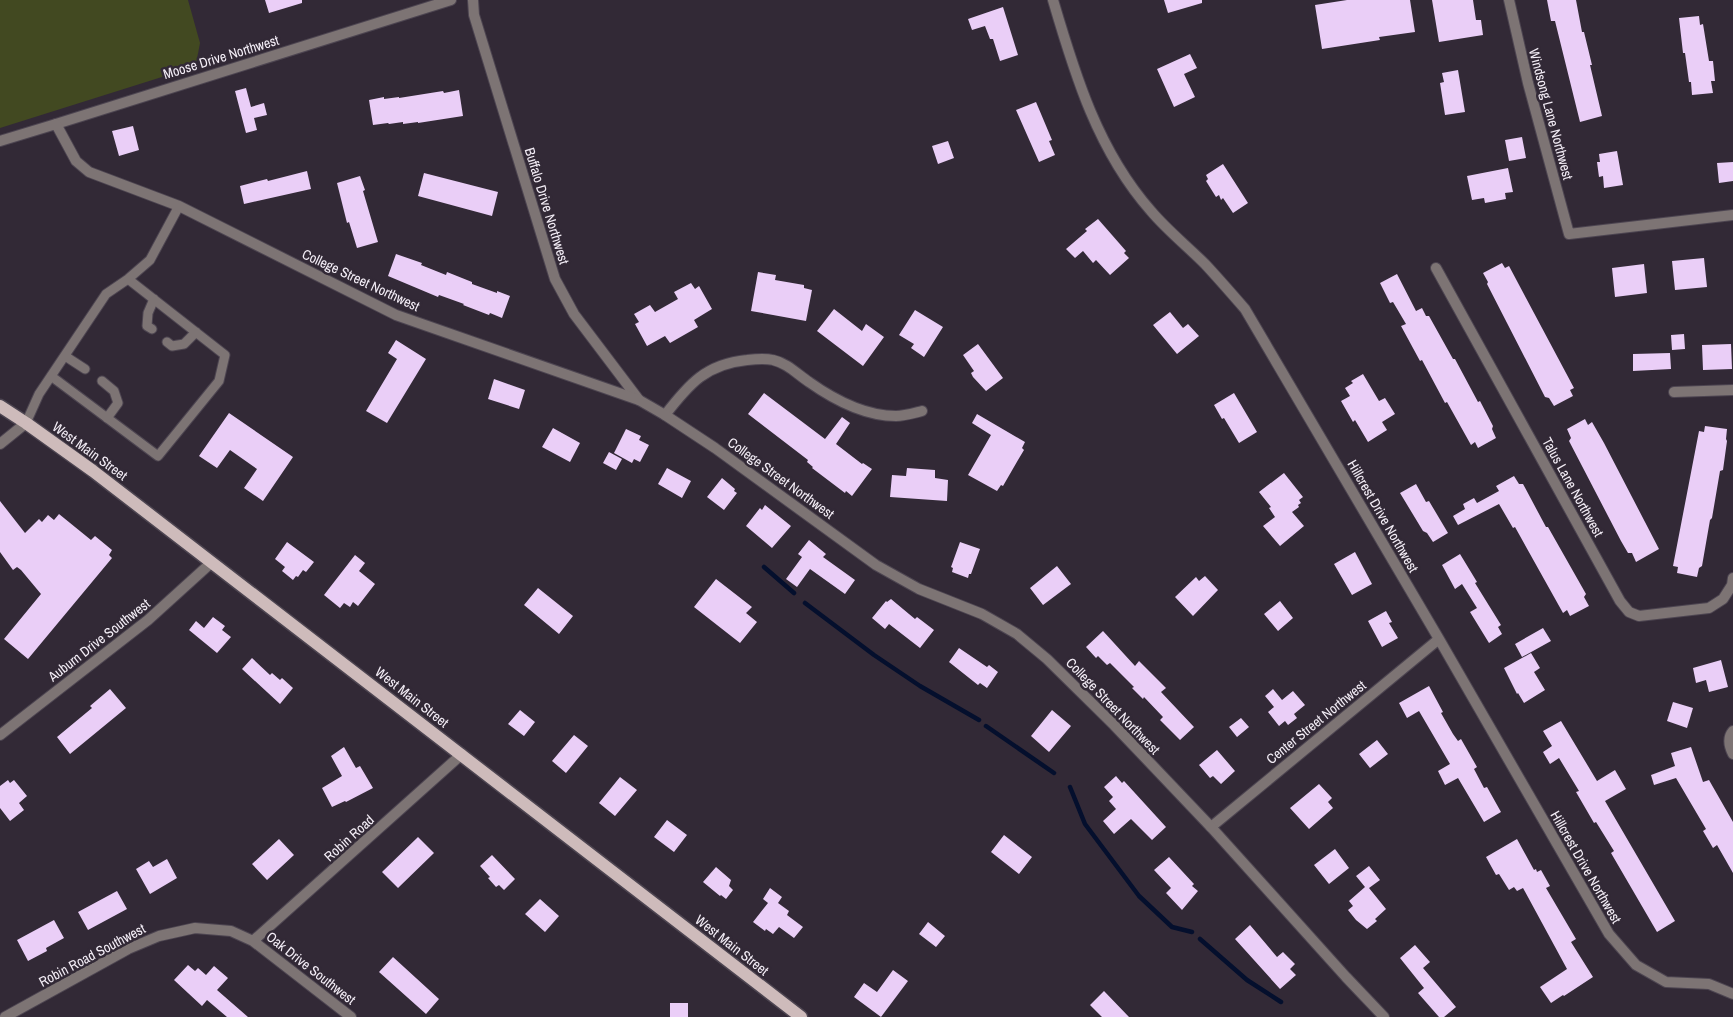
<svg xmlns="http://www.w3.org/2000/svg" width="1733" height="1017" font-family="'Archivo Narrow',sans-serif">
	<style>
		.green { fill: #424921 }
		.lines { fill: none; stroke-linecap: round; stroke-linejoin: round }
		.stream { stroke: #040f2d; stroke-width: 4.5 }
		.building { fill: #eacef7 }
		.service-casing { stroke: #4d4551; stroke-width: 11 }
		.minor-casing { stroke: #4d4551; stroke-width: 12 }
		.tertiary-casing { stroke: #4d4551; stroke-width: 12 }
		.primary-casing { stroke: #4d4551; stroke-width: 15 }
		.service { stroke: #7d7474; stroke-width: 9 }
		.minor { stroke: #7d7474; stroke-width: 10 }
		.tertiary { stroke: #7d7474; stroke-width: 10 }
		.primary { stroke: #cebbbb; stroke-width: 12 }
		.labels { text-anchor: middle; stroke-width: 5; stroke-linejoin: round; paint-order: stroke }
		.street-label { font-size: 14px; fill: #f4eef7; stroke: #322936 }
	</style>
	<rect width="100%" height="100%" fill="#322936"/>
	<path class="green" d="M0 0H188L200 43 196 64 181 71 0 128Z"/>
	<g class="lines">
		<path class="stream" d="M764 567 794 593
			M805 603 874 655 920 686 979 720
			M986 726 1054 773
			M1070 787 1085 824 1139 896 1172 927 1192 932
			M1200 939 1247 980 1281 1002"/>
	</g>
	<path class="building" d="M265 0H302V3L269 13Z
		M1164 0H1202V3L1168 13Z
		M1347 0H1410L1415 32 1379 37 1380 40 1322 49 1315 5Z
		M1432 0H1473L1476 20H1481L1483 35 1439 42Z
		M1547 0H1576L1582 32H1584L1592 65H1590L1602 116 1580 122 1555 21H1551Z
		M1003 7 1018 55 1000 61 993 39H990L985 26 972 30 968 19Z
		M1699 16 1700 25 1703 24 1709 61H1713L1715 81H1711L1713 93 1692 95 1691 82H1689L1685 53H1683L1679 18Z
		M1190 54 1197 68 1184 74 1195 97 1174 107 1157 69Z
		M1458 70 1465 112 1445 115 1440 83 1444 82 1442 73Z
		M246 88 251 107 264 103 267 115 254 118 257 130 246 133 235 91Z
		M459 90 463 116 418 123V122L403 124V122L389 124 388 123 373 125 369 100 384 97V99L399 97V98L443 91 444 93Z
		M1036 102 1052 140 1049 141 1055 155 1039 162 1016 110Z
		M133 126 139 150 119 156 112 131Z
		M1522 137 1526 158 1509 161 1505 140Z
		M948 141 954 158 938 164 932 146Z
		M1617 151 1623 185 1604 188 1603 176 1599 177 1597 162H1600L1599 154Z
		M1733 162V181L1719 183 1717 163Z
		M1223 164 1248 203 1233 213 1223 198 1221 200 1219 195 1216 197 1206 181 1208 179 1206 175Z
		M1508 168 1513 192 1505 193 1506 199 1485 203 1484 198 1472 200 1467 176Z
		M307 171 311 189 244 204 240 186 267 179 268 181Z
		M424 173 498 192 492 216 418 196Z
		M360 176 365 190 363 191 378 242 357 248 349 222 347 223 337 183Z
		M1098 219 1126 251 1124 253 1129 258 1110 275 1096 260 1093 263 1083 251 1075 258 1066 249 1087 231 1085 229Z
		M396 254 422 263 421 265 446 275 447 272 472 282V284L497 293V291L510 296 502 318 490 313 489 315 463 305 464 304 439 295 438 297 388 276Z
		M1704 258 1707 287 1675 290 1672 261Z
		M1502 263 1505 268 1509 266 1574 388 1570 390 1573 396 1554 406 1549 398 1545 397 1487 284 1488 282 1483 273Z
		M1644 264 1647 293 1615 297 1612 268Z
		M758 272 776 275 775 280 804 285V288L812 290 806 321 751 311Z
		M1397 274 1416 311 1422 308 1426 316H1429L1453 359H1455L1478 402 1480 401 1493 426 1492 429 1496 438 1478 448 1475 442 1471 445 1447 402 1445 403 1422 360 1420 361 1401 326 1406 324 1393 302 1390 303 1380 283Z
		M691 283 695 289 699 286 712 309 694 320 698 327 670 343 665 336 647 346 635 324 639 322 634 314 650 305 655 312 678 299 674 292Z
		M834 309 862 331 866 324 884 337 863 366 817 331Z
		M915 310 943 327 924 357 911 348 914 344 899 335Z
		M1170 312 1183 328 1188 324 1199 336 1177 354 1153 325Z
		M1684 334 1685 349 1672 350 1671 335Z
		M396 340 426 359 387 423 366 411 397 359 388 353Z
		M978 344 1003 378 986 391 973 377 971 373 974 371 963 355Z
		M1731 344 1732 369 1703 370 1702 345Z
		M1670 353 1671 369 1633 371V354Z
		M1363 374 1379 401 1385 398 1395 414 1382 422 1387 430 1368 442 1355 420 1353 422 1341 401 1350 396 1345 388 1353 383 1351 381Z
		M494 379 525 390 519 409 488 399Z
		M764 393 825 439 842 417 850 423 836 444 862 464 863 463 872 469 852 496 846 491 845 493 812 468 813 467 807 462 808 460 748 414Z
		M1234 393 1257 432 1239 443 1224 418 1222 419 1214 405Z
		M229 413 293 457 263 501 244 488 257 469 230 450 217 468 199 456Z
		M977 414 1025 442 1022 448 1024 450 1018 460 1003 486 1001 485 997 491 968 475 991 435 972 423Z
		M1585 419 1588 425 1592 422 1604 443 1659 549 1636 562 1632 553H1628L1621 541 1569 441 1571 438 1567 429Z
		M1705 426 1727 429 1726 439 1727 441 1723 470 1720 471 1712 518 1710 520 1702 566 1699 568 1697 577 1677 573 1678 567 1673 566 1699 431 1704 432Z
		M553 428 580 443 570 462 542 447Z
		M626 429 641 436 639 440 649 445 640 462 634 459 632 463 614 453Z
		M609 452 622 459 616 470 603 463Z
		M667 468 691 481 682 498 658 484Z
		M907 468 935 470V478L948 480 947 501 890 497 892 475 906 476Z
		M1284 473 1303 497 1299 500 1301 503 1298 505 1299 507 1292 512 1304 526 1280 546 1263 526 1275 517 1269 508 1271 507 1259 492Z
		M1514 476 1519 484H1523L1546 527H1548L1586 594 1584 597 1589 606 1570 616 1567 610 1563 613 1515 527 1513 528 1499 504 1458 525 1453 516 1465 509 1463 504 1474 498 1477 503 1499 491 1496 486Z
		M722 478 735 489 734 491 737 493 724 510 707 497Z
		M1416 484 1426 502 1429 501 1448 533 1433 542 1427 533 1423 531 1400 493Z
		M0 501 25 533 39 519 42 522 48 515 54 520 59 514 91 540 95 536 112 550 109 555 112 558 28 659 4 639 41 594 21 570 17 567 13 570 0 552Z
		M765 505 791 526 772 548 746 526 760 508 762 510Z
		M809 540 826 554 823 557 855 580 845 594 810 569 797 587 786 579 802 557 798 554Z
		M287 542 314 562 306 572 303 570 298 577 296 576 293 580 282 571 285 567 275 559Z
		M960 542 980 549 971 574H969L968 578 952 572 953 568 951 567Z
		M1355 552 1372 584 1352 595 1334 564Z
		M1460 554 1477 582 1475 583 1501 625 1498 627 1502 634 1489 643 1470 612 1477 608 1462 584 1455 589 1442 565Z
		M355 555 365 563 359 571 375 584 358 606 353 602 350 607 344 603 340 608 324 595Z
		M1057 566 1071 584 1043 605 1030 588Z
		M1205 576 1218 590 1193 616 1175 597 1196 577 1199 581Z
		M716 579 752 607 746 613 757 622 740 643 694 607Z
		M538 588 573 616 559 634 524 605Z
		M891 599 915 619 917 617 934 630 920 648 889 624 885 629 872 618 886 601 887 602Z
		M1280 601 1293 618 1278 631 1264 614Z
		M1386 611 1392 622 1389 623 1398 638 1382 647 1368 621Z
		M213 617 225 626 222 630 231 637 217 653 189 630 196 621 204 628Z
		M1543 628 1551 641 1522 657 1515 644Z
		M1103 631 1135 666 1139 661 1166 688 1161 692 1194 727 1180 740 1160 720 1163 717 1144 697 1143 699 1132 688 1134 687 1110 663 1107 665 1098 656 1096 658 1086 647Z
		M959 648 987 667 989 665 998 672 987 688 980 683 978 685 949 662Z
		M1531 653 1540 668 1534 672 1545 690 1524 703 1518 693 1517 694 1504 668Z
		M252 658 270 675 272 673 280 680 282 678 293 688 280 704 242 669Z
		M1721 660 1728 687 1709 692 1706 680 1696 683 1693 668Z
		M1429 686 1443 712 1441 713 1453 734 1458 741 1461 739 1477 767 1474 769 1484 788 1487 787 1501 812 1484 822 1458 778 1445 785 1438 771 1450 764 1419 711 1407 718 1399 703Z
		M110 689 126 708 70 754 57 737 92 708 90 706Z
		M1273 689 1282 700 1293 691 1305 705 1294 714 1297 718 1288 725 1285 721 1279 726 1268 712 1274 707 1265 696Z
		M1673 702 1693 708 1687 728 1667 721Z
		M520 710 535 722 524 736 508 724Z
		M1052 710 1071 726 1049 752 1031 736Z
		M1241 718 1249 727 1237 737 1229 727Z
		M1561 721 1597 781 1615 770 1626 789 1605 801 1675 921 1657 932 1611 853 1614 851 1596 822 1594 823 1576 792 1579 791 1559 758 1550 764 1543 752 1552 746 1543 731Z
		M574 735 588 746 566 773 552 761Z
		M1377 740 1388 754 1370 768 1359 754Z
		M344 747 356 768 360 766 373 788 346 802 345 801 332 807 322 788 342 776 331 756Z
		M1691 747 1703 782 1709 780 1733 822V873L1717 845 1713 848 1703 831 1706 829 1676 778 1654 785 1651 775 1675 766 1671 753Z
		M1217 750 1235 771 1221 784 1213 776 1210 778 1199 765Z
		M1116 776 1122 783 1124 781 1166 827 1152 840 1131 819 1114 834 1103 821 1116 809 1109 801 1113 797 1104 787Z
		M620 777 637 790 615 816 599 803Z
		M8 780 10 783 14 780 27 796 19 803 24 810 10 821 0 808V786Z
		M1319 784 1332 798 1328 802 1333 808 1309 829 1290 808Z
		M667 820 687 835 674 852 654 837Z
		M1004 835 1032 857 1019 874 991 852Z
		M418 837 434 853 398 888 382 872Z
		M279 839 294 855 267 880 252 864Z
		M1517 839 1534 870 1536 869 1537 872 1541 870 1550 886 1546 888 1576 939 1571 942 1593 977 1564 996 1563 995 1551 1003 1540 987 1567 969 1523 888 1517 891 1514 887 1509 890 1499 874 1496 875 1486 857Z
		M1335 849 1349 868 1329 884 1314 865Z
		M492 855 515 879 504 890 499 885 496 887 488 878 490 877 480 866Z
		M1169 857 1194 884 1192 886 1198 891 1182 910 1166 893 1171 888 1154 870Z
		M167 859 177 878 150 894 136 869 149 861 153 867Z
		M1369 866 1380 880 1369 888 1386 909 1375 919 1377 921 1367 929 1356 920 1348 910 1353 906 1349 901 1365 887 1356 876Z
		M716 867 731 880 729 886 733 890 726 899 721 895 720 896 703 882Z
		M770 888 782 897 778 903 789 911 787 915 803 927 794 938 779 927 773 934 766 929 765 931 753 922 768 903 763 899Z
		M117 891 127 909 88 930 78 912Z
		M540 899 559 916 545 932 525 914Z
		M54 920 64 938 46 948 47 951 28 961 17 940Z
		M928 922 945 936 936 947 919 934Z
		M1250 925 1277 957 1283 952 1295 964 1290 969 1296 975 1280 989 1235 939Z
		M1415 945 1430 962 1423 968 1456 1007 1444 1017H1439L1418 993 1424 988 1400 958Z
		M393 957 439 999 426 1014 379 972Z
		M188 965 195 971 198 968 206 975 214 966 228 978 217 990 248 1017H227L207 1000 202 1006 174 980Z
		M893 970 908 981 881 1017 854 997 864 983 877 992Z
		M1104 991 1129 1017H1102L1090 1005Z
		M670 1003H688V1017H670Z"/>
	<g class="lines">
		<g class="service-casing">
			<path id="service" d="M152 329 147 326 148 313 154 299
				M167 342 172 346 184 344 196 332
				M65 356 85 369
				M51 376 158 456 219 381 225 355 128 279
				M102 381 114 391 118 403 107 418
				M26 423 39 394 106 294 128 279 150 260 179 206"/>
		</g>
		<g class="minor-casing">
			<path id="minor" d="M473 0 474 15 555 279 574 314 639 400
				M1053 0C1075 75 1098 151 1151 211 1167 230 1187 246 1205 264 1219 279 1232 294 1245 309L1439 639 1609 934 1636 965 1666 982 1709 984 1733 994
				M1509 0 1528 83 1569 234 1733 215
				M56 124 451 0
				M1436 268 1620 601 1629 612 1639 616 1709 608 1723 599 1732 585 1733 578
				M1674 392 1733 390
				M665 415C689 384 706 364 747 360 755 359 765 358 773 360 787 363 797 374 809 382 833 399 865 416 896 416 904 416 914 413 922 411
				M0 444 26 423
				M1733 731C1727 738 1729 746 1733 754
				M0 735 148 620 212 562
				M1211 827 1439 639
				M253 941 462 754
				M5 1017 128 949 159 936 195 928 231 931 253 941 351 1017"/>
		</g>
		<g class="tertiary-casing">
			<path id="tertiary" d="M0 141 56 124 76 161 89 172 179 206 396 315 639 400 665 415 715 448 876 565 919 589 982 614 1017 634 1047 659 1114 725 1211 827 1346 977 1384 1017"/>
		</g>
		<g class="primary-casing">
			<path id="primary" d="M0 406 26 423 93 471 801 1017"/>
		</g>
		<use href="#service" class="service"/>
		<use href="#minor" class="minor"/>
		<use href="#tertiary" class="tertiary"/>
		<use href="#primary" class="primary"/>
	</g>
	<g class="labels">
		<g class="street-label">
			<text transform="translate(221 57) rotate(-17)" y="5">Moose Drive Northwest</text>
			<text transform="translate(1551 114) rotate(75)" y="5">Windsong Lane Northwest</text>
			<text transform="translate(547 206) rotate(73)" y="5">Buffalo Drive Northwest</text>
			<text transform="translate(361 280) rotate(25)" y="5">College Street Northwest</text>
			<text transform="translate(90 451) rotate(36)" y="5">West Main Street</text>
			<text transform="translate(781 478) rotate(36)" y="5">College Street Northwest</text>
			<text transform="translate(1573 487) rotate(61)" y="5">Talus Lane Northwest</text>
			<text transform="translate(1383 516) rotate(60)" y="5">Hillcrest Drive Northwest</text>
			<text transform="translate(99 640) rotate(-38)" y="5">Auburn Drive Southwest</text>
			<text transform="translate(412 697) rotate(38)" y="5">West Main Street</text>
			<text transform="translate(1113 706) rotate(46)" y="5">College Street Northwest</text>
			<text transform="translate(1316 722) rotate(-39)" y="5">Center Street Northwest</text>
			<text transform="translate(349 838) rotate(-42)" y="5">Robin Road</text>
			<text transform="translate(1586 867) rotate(60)" y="5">Hillcrest Drive Northwest</text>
			<text transform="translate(732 945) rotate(38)" y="5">West Main Street</text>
			<text transform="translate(92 955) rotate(-28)" y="5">Robin Road Southwest</text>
			<text transform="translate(311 968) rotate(38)" y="5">Oak Drive Southwest</text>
		</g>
	</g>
</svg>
